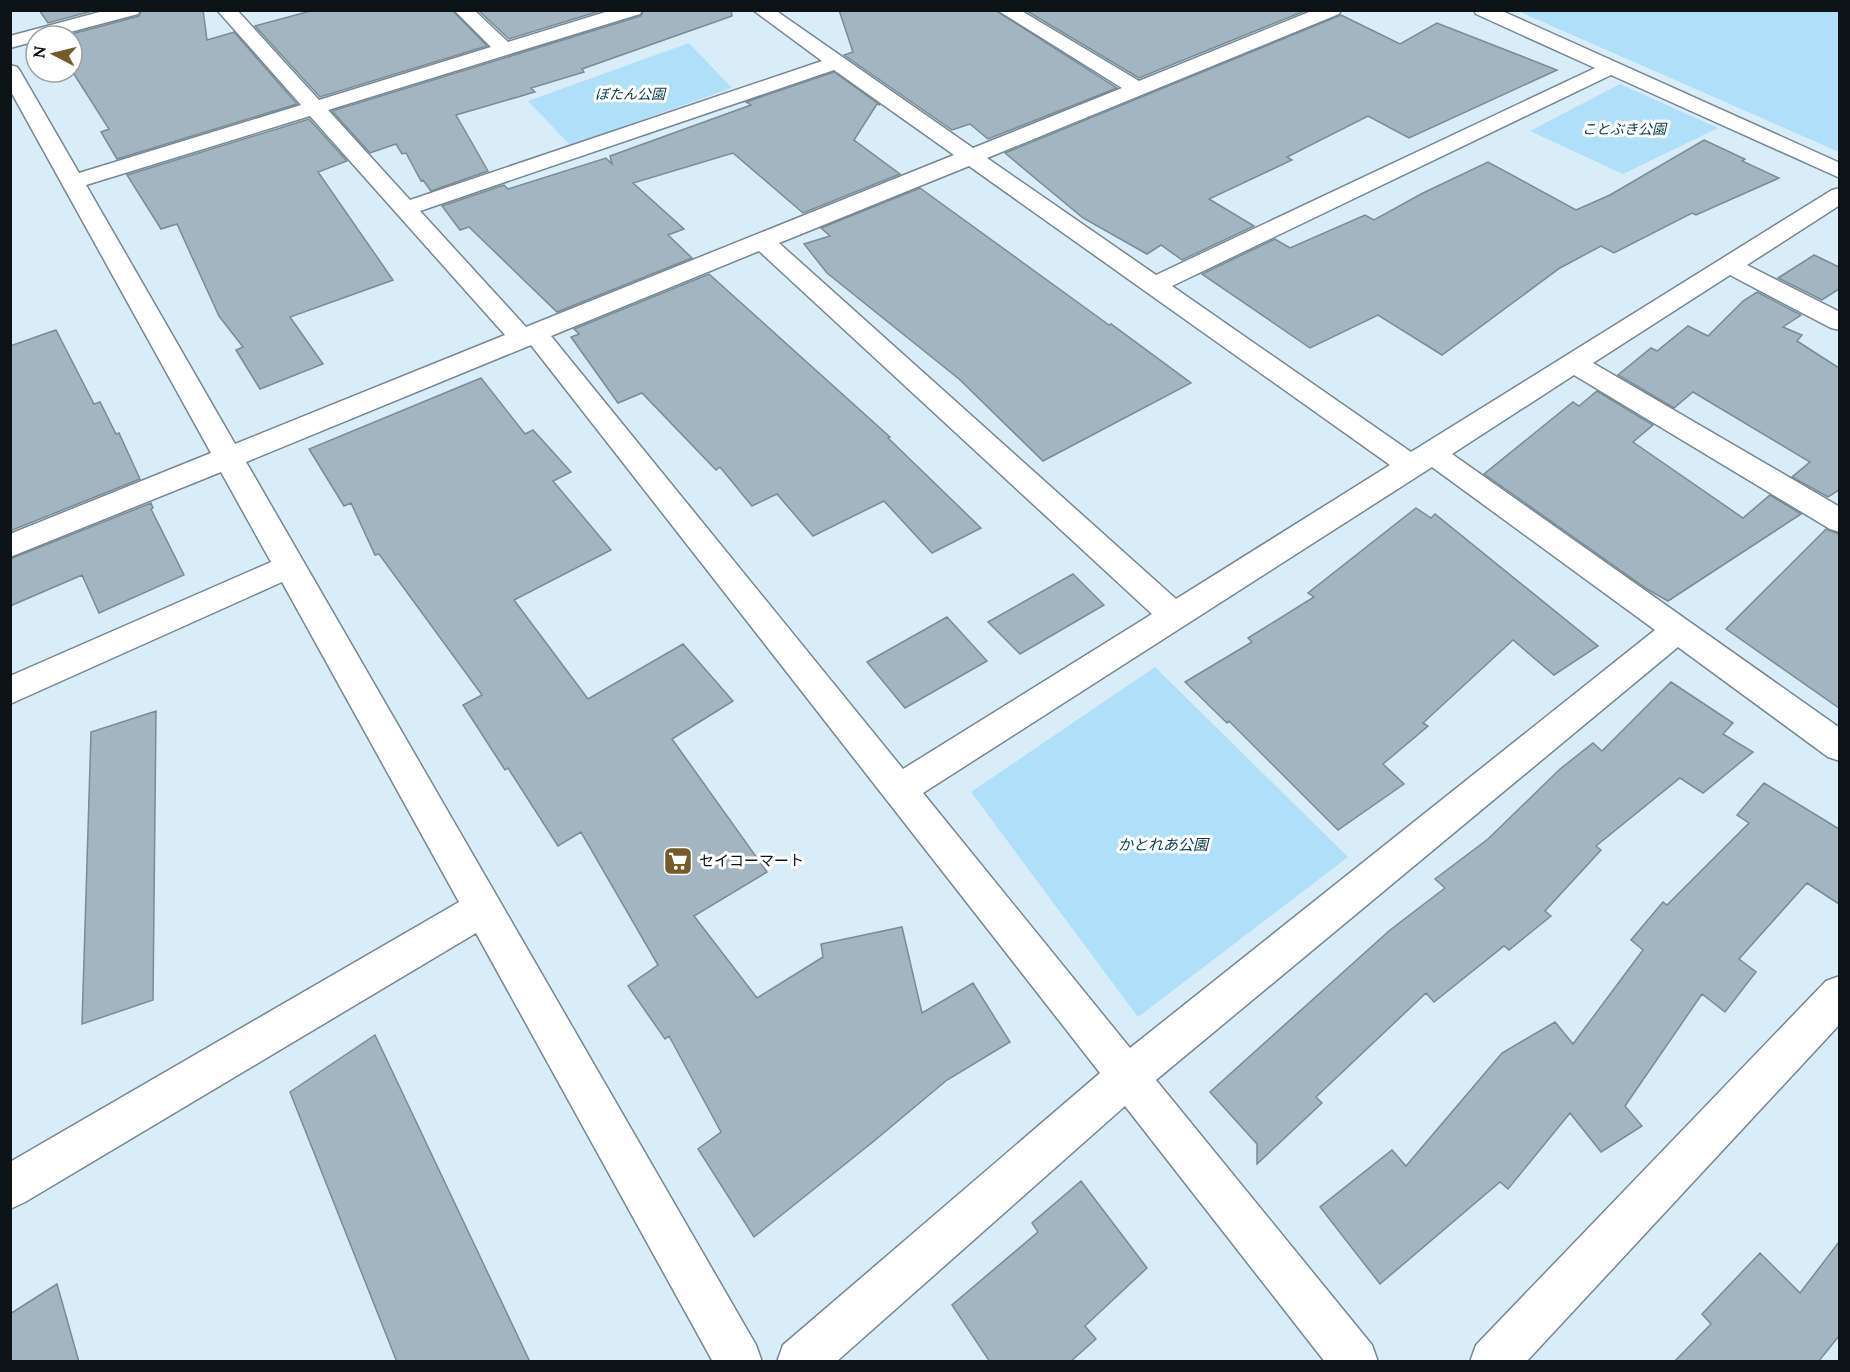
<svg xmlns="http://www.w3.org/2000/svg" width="1850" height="1372" font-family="Lora,'Noto Sans JP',serif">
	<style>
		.green { fill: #afdff9 }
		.building { fill: #a2b5c0; stroke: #798b95; stroke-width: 1.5 }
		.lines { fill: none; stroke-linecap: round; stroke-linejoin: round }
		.minor-casing { stroke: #758791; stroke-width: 3 }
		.minor { fill: #fff; fill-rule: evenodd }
		.labels { text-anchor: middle; stroke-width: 6; stroke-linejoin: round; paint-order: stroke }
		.far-park-label { font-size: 14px; font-style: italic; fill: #03374c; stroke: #fff }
		.park-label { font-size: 15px; font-style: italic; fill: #03374c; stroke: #fff }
		.poi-label { font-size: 15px; fill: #0d1418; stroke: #fff; text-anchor: start }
	</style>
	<rect width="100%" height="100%" fill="#d9edf8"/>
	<path class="green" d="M1518 11H1839V152Z
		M689 43 732 88 570 145 528 101Z
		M1620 84 1718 128 1623 174 1530 131Z
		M1155 667 1348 857 1138 1017 971 792Z"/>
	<path class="building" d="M39 10H96L48 23Z
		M142 10H203L207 40 234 32 297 104 117 159 101 132 109 129 72 71V36H64L139 16Z
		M314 10H452L487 46 320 97 255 26Z
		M478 10H603L509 39Z
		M644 10H731L732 16 582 69 584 72 531 88 535 92 456 115 488 171 431 191 423 180 421 181 406 153 402 154 396 144 370 153 332 111 641 16Z
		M839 10H995L1117 88 988 139 970 124 952 130 844 55 853 52Z
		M1025 10H1307L1139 78Z
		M1341 15 1400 44 1437 23 1557 70 1409 138 1368 116 1287 157 1292 160 1209 199 1254 226 1182 260 1161 245 1147 254 1083 218 1005 153Z
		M834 72 880 105 877 104 854 140 900 174 803 213 733 153 633 183 684 229 668 235 692 258 557 312 469 227 460 230 442 206 504 185 508 189 606 158 612 164 610 156 751 105 746 102Z
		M309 119 347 161 318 172 393 280 290 317 323 364 260 389 236 350 243 347 219 316 177 224 161 229 127 175Z
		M1704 140 1745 159 1742 161 1779 178 1696 215 1692 213 1614 253 1601 246 1560 268 1442 355 1378 315 1310 348 1202 274 1275 239 1290 248 1365 215 1374 220 1423 193 1488 162 1576 210 1610 195Z
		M920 188 1109 325 1111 324 1191 383 1043 461 959 379 827 273 804 244 830 236 821 228Z
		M1814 255 1839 267V289L1822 300 1778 278Z
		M709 274 890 437 888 438 981 528 932 553 884 501 813 536 777 494 752 506 720 467 716 470 642 393 618 403 571 337 579 334 574 329Z
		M1757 292 1801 315 1783 327 1802 335 1797 341 1839 368V490L1828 497 1792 477 1810 462 1693 392 1674 408 1618 375 1651 348 1657 351 1688 326 1708 336 1743 301Z
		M56 330 94 404 100 402 116 434 119 433 140 479 10 531V346Z
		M481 378 525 434 533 430 571 472 553 481 611 550 514 600 588 699 683 644 733 701 672 739 767 872 694 916 757 998 823 957 821 944 902 927 922 1013 973 983 1010 1042 947 1080 874 1141 754 1237 698 1149 721 1132 669 1036 665 1039 628 986 658 965 581 832 558 846 508 768 505 770 463 705 482 695 379 554 375 555 351 503 344 506 309 449Z
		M1597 391 1653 425 1633 442 1743 518 1770 495 1801 514 1668 601 1647 589 1484 474 1573 402 1579 406Z
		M151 503 153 508 151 509 184 575 99 613 82 575 10 606V559Z
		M1416 508 1431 518 1435 514 1598 646 1554 675 1513 640 1423 723 1428 726 1383 764 1404 784 1338 830 1229 721 1227 723 1185 682 1252 642 1248 638 1314 597 1308 593Z
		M1826 529 1839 534V708L1726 629Z
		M1073 574 1104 605 1020 654 988 622Z
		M947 617 987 661 905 708 867 662Z
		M1671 682 1733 723 1723 734 1753 752 1703 793 1680 778 1596 846 1601 850 1545 911 1551 916 1509 950 1504 946 1434 1002 1426 993 1316 1097 1322 1103 1257 1164V1144L1210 1092 1390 930 1445 888 1435 879 1488 839 1560 769 1593 743 1602 751Z
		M156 711 153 1000 82 1024 91 732Z
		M1764 783 1839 829V904L1807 883 1739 959 1756 972 1725 1012 1702 994 1625 1106 1642 1126 1601 1152 1570 1113 1508 1189 1500 1182 1380 1284 1320 1207 1392 1150 1406 1166 1502 1053 1555 1022 1573 1044 1643 950 1631 940 1663 902 1667 905 1749 823 1737 815Z
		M375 1035 530 1362H397L290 1092Z
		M1081 1181 1147 1268 1085 1326 1096 1339 1070 1362H990L952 1305 1038 1232 1032 1223Z
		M1839 1242V1336L1818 1362H1674L1711 1324 1702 1314 1760 1253 1800 1293Z
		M57 1284 79 1362H10V1314Z"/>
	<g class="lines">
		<g class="minor-casing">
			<path id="minor" d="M107 10H140L138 14 55 36H36V41L10 48V36Z
				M217 10H237L319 100 491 47 454 10H474L508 42 612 10H642L640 14 328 110 410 200 822 61 753 10H775L973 148 1122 88 997 10H1020L1139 81 1314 10H1341L1339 14 987 158 1156 275 1595 68 1476 14 1474 10H1500L1840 163V178L1611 75 1172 286 1411 452 1832 190 1840 188V205L1747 265 1840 312V330L1831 328 1730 275 1593 363 1840 507V532L1830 529 1574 375 1452 454 1840 728V761L1828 757 1678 647 1156 1080 1372 1345 1378 1362H1325L1125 1106 836 1362H777L783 1345 1100 1073 531 345 246 462 756 1345 762 1362H713L476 933 25 1202 10 1209V1162L459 902 282 582 10 704V676L271 562 221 472 10 557V534L211 453 10 90V65L17 67 20 71 79 173 301 105ZM834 70 954 155 526 327 420 211ZM310 116 505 335 235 444 86 185ZM969 166 1390 465 1176 599 779 243ZM759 251 1152 614 903 769 551 336ZM1432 467 1655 630 1130 1048 923 793Z
				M1840 976V1024L1526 1362H1470L1476 1345 1826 981Z"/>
		</g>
		<use href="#minor" class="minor"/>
	</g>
	<defs>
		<g id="supermarket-square" transform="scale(1.5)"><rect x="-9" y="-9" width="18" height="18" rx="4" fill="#745b2c" stroke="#fff"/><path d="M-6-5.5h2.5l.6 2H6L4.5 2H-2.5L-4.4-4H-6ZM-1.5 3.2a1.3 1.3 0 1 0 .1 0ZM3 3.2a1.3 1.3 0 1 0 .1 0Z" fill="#fff"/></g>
	</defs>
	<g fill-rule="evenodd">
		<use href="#supermarket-square" x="678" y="861"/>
	</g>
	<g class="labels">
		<g class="far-park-label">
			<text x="630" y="99">ぼたん公園</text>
			<text x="1624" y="134">ことぶき公園</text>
		</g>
		<g class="park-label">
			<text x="1163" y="850">かとれあ公園</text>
		</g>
		<g class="poi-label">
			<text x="699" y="866">セイコーマート</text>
		</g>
	</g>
	<rect width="1850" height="1372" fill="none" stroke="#0d1418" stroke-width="24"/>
	<g transform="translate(54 54) rotate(277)"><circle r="28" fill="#ffffff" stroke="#9ea1a3" stroke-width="1.5"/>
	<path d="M0-4.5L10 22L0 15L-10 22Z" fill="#745b2c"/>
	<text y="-9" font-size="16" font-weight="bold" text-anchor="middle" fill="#0d1418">N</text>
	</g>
</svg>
